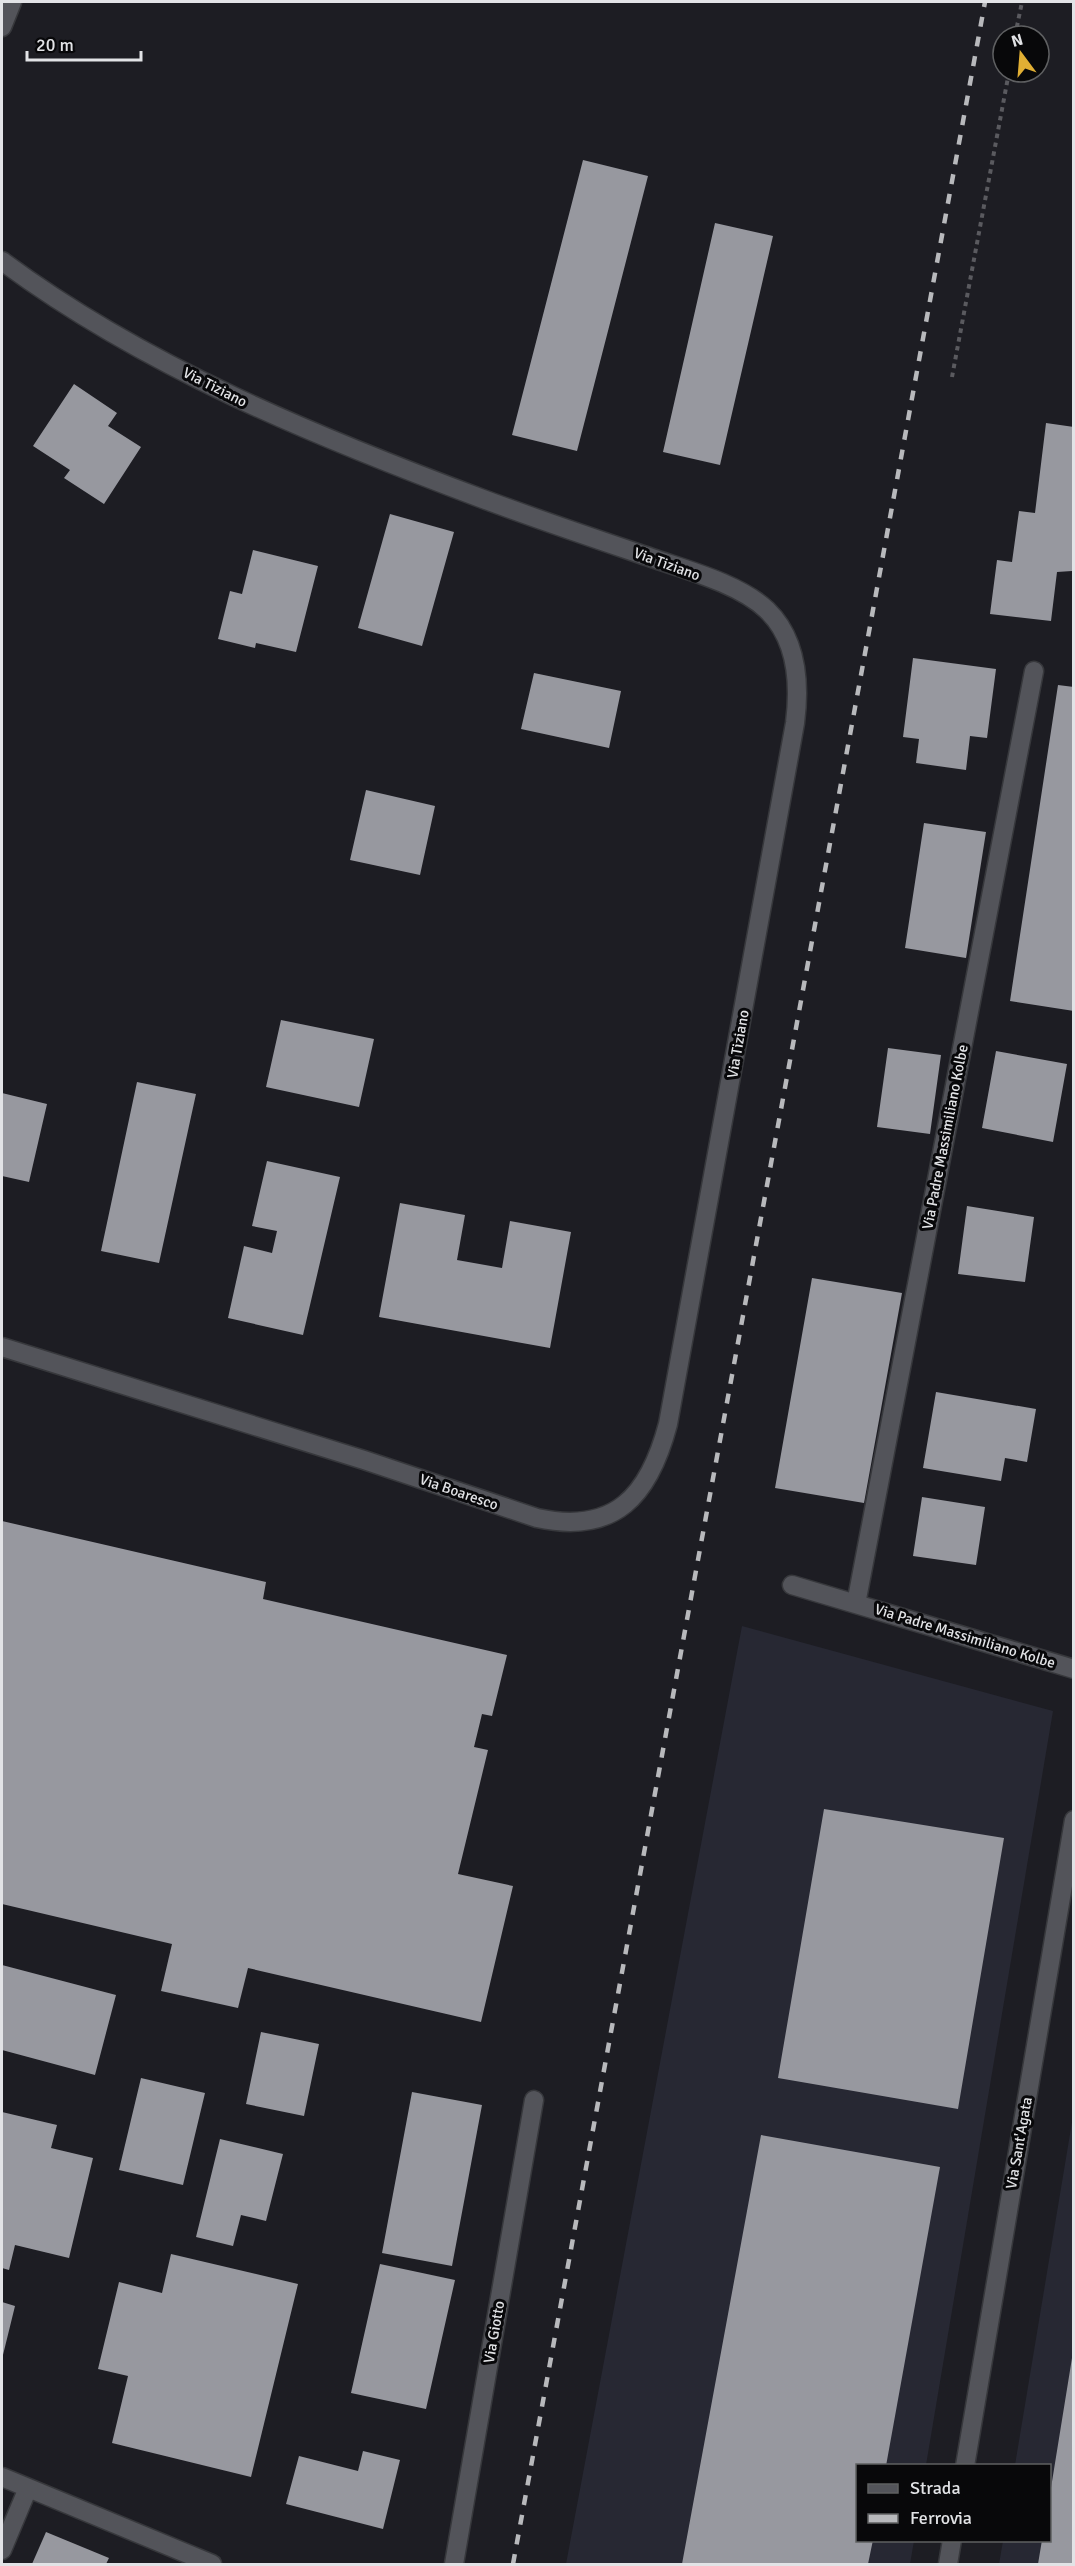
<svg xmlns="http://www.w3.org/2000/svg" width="1075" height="2566" font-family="Signika,sans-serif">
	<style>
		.built { fill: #272833 }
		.building { fill: #97989f }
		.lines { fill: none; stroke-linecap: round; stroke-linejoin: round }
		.street-casing { stroke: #37383c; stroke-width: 21 }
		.path { stroke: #5a5a5f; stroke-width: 4; stroke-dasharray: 4.5 4.5; stroke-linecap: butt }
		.street { stroke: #53545a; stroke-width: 18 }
		.rail { stroke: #b8b9bc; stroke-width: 4.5; stroke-dasharray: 10 10; stroke-linecap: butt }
		.labels { text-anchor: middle; stroke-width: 6; stroke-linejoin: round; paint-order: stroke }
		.street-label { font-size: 15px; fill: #e2e3e6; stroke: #08080a }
	</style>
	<rect width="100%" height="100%" fill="#1d1d23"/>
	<path class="built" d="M742 1626 1053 1711 926 2465 858 2466V2540L914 2541 910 2564H566Z
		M1073 2116V2564H999L1003 2541 1050 2540V2466L1015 2465Z"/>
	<path class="building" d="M583 160 648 176 577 451 512 435Z
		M715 223 773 236 720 465 663 452Z
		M74 384 117 413 108 426 141 447 104 504 64 478 70 470 33 446Z
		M1046 423 1074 427 1072 571 1057 572 1051 621 990 614 997 560 1012 562 1019 511 1035 513Z
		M390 514 454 532 422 646 358 628Z
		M253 550 318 566 296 652 256 643 255 648 218 639 230 591 242 594Z
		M913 658 996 669 987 738 970 736 966 770 916 763 919 739 903 737Z
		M534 673 621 691 609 748 521 729Z
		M1058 685 1074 687V1011L1010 1001Z
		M366 790 435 806 420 875 350 860Z
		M924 823 986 832 966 958 905 948Z
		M281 1020 374 1039 359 1107 266 1087Z
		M888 1048 941 1055 930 1134 877 1127Z
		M996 1051 1067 1064 1053 1142 982 1128Z
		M137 1082 196 1094 159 1263 101 1251Z
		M2 1093 47 1104 29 1182 2 1176Z
		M267 1161 340 1177 303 1335 228 1318 244 1246 272 1253 277 1231 252 1226Z
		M400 1203 465 1215 457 1260 502 1268 510 1221 571 1232 550 1348 379 1317Z
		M967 1206 1034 1217 1025 1282 958 1274Z
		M812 1278 902 1293 864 1503 775 1488Z
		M936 1392 1036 1409 1027 1462 1005 1458 1001 1481 923 1468Z
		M922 1497 985 1507 976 1565 913 1556Z
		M2 1521 266 1582 263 1599 507 1655 492 1716 482 1714 474 1747 488 1750 458 1874 513 1886 481 2022 248 1968 238 2008 161 1991 172 1944 2 1904Z
		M824 1809 1004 1838 958 2109 778 2078Z
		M2 1965 116 1995 95 2075 2 2050Z
		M261 2032 319 2044 304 2116 246 2104Z
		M141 2078 205 2093 183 2185 119 2170Z
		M412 2092 482 2105 452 2266 382 2253Z
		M2 2112 57 2125 51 2148 93 2158 69 2258 15 2245 9 2270 2 2268Z
		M761 2135 940 2167 886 2466H858V2540H873L868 2564H682Z
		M220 2139 283 2154 266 2221 241 2215 233 2246 196 2237Z
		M171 2254 298 2284 251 2477 112 2443 128 2376 98 2369 119 2282 162 2293Z
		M380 2264 455 2280 426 2409 351 2393Z
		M2 2302 15 2306 2 2359Z
		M1072 2358 1074 2564H1038L1042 2540H1050V2494Z
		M363 2451 400 2460 383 2529 286 2504 299 2456 358 2471Z
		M46 2532 109 2558 106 2564H32Z"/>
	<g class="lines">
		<g class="street-casing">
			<path id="street" d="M2 27 12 2
				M2 261C145 367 317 437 483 499 539 520 596 539 652 558 687 570 740 584 767 610 797 639 800 684 795 723L668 1424C649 1496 615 1535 537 1518L364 1460 2 1347
				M792 1585 1074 1669
				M856 1604 1034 671
				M965 2466 1074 1820
				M2 2477 212 2564
				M2 2550 28 2488
				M454 2564 534 2100
				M948 2564 952 2540"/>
		</g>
		<path class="path" d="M1015 36 1022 2
			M952 377 1009 72"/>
		<use href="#street" class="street"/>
		<path class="rail" d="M513 2564 985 2"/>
	</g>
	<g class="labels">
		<g class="street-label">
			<text transform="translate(215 387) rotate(27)" y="5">Via Tiziano</text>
			<text transform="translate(667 564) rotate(20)" y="5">Via Tiziano</text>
			<text transform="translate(738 1044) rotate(-80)" y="5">Via Tiziano</text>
			<text transform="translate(945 1137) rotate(-79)" y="5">Via Padre Massimiliano Kolbe</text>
			<text transform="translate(459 1492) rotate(19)" y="5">Via Boaresco</text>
			<text transform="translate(965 1636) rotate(17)" y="5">Via Padre Massimiliano Kolbe</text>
			<text transform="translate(1019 2143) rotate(-80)" y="5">Via Sant'Agata</text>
			<text transform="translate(494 2332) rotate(-80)" y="5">Via Giotto</text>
		</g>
	</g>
	<rect width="1075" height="2566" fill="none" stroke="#e2e3e6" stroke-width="6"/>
	<rect x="856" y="2464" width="195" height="78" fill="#08080a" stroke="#5f6062" stroke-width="1.5"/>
	<rect x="868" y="2484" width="30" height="9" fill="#53545a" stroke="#5f6062" stroke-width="1.5"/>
	<text x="910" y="2494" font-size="18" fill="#e2e3e6">Strada</text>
	<rect x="868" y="2514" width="30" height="9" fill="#b8b9bc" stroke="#5f6062" stroke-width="1.5"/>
	<text x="910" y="2524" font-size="18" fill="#e2e3e6">Ferrovia</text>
	<g transform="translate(1021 54) rotate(344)"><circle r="28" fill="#08080a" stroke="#5f6062" stroke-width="1.5"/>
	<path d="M0-4.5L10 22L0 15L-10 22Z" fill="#e1af34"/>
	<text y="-9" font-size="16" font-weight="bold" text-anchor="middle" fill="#e2e3e6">N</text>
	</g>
	<path d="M27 51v9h114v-9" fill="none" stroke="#e2e3e6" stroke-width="3"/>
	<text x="36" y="51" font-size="18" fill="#e2e3e6" stroke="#08080a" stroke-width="4.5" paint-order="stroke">20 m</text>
</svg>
